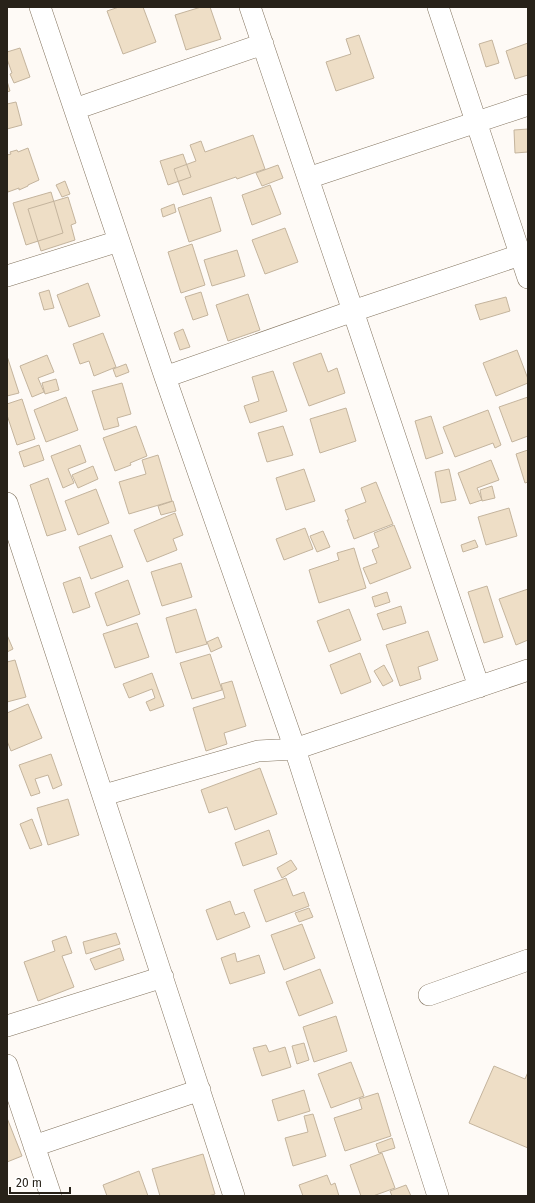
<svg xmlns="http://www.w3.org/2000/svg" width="535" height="1203" font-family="'Fira Sans',sans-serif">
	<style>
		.building { fill: #eedec6; stroke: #c4b49d }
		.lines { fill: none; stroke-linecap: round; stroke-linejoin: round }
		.minor-casing { stroke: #847560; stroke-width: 22 }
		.minor { stroke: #fff; stroke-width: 21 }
	</style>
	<rect width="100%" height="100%" fill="#fefaf6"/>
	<path class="building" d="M119 7H143L156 42 123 54 107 11Z
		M201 7H210L221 39 186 50 175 15Z
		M359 35 374 78 336 91 326 62 351 54 346 39Z
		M492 40 499 63 486 67 479 44Z
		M528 43V75L515 79 506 51Z
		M20 48 30 77 14 83 10 74 12 73 7 59V52Z
		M7 81 10 91 7 92Z
		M16 102 22 125 7 129V104Z
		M528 129V152L515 153 514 130Z
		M253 135 265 169 237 179 236 177 183 195 174 169 196 161 190 145 201 141 205 152Z
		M28 148 39 180 28 185V186L19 190V188L8 192 7 188V155L11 154 10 152 17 150 18 152Z
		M183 154 191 177 168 185 160 161Z
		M278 165 283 178 262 186 256 173Z
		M65 181 70 194 62 197 56 185Z
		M270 185 281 214 252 225 242 195Z
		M51 192 63 233 26 245 13 203Z
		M68 197 76 223 71 225 75 240 41 251 28 209Z
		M211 197 221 231 189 242 178 208Z
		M174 204 176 212 163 217 161 209Z
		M285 228 298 262 265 274 252 240Z
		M192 244 205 285 181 293 168 252Z
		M237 250 245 276 212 286 204 260Z
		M88 283 100 316 69 327 57 295Z
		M49 290 54 308 44 310 39 293Z
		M201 292 208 315 193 320 185 297Z
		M248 294 260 330 228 341 216 305Z
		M506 297 510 311 480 320 475 305Z
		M183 329 190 347 180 350 174 333Z
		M103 333 116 367 94 376 89 361 80 364 73 344Z
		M517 350 528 379V383L496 396 483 363Z
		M321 353 328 372 337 368 345 393 309 406 293 363Z
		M47 355 54 372 38 378 44 392 32 397 20 366Z
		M7 356 19 393 7 396Z
		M126 364 129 372 116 377 113 369Z
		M273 371 287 411 250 423 244 406 259 401 252 377Z
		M56 379 59 390 45 394 42 383Z
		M122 383 131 414 117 418 119 426 104 430 92 391Z
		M66 397 78 430 46 442 34 410Z
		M528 397V436L512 442 499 407Z
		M22 399 35 439 17 445 7 415V404Z
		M346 408 356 441 320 453 310 419Z
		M488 410 501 445 495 448 493 443 455 457 443 427Z
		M431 416 443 453 426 459 415 421Z
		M136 426 147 456 130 463 131 465 115 471 103 438Z
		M283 426 293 455 267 462 258 433Z
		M39 445 44 460 24 467 19 452Z
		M80 445 86 462 68 469 74 483 63 488 51 456Z
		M528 450V482L525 483 516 454Z
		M158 455 172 501 129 514 119 482 146 474 142 460Z
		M491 460 499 480 477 488 482 500 470 504 458 473Z
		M93 466 98 479 78 488 72 475Z
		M304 469 315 501 286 510 276 478Z
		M449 469 456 500 441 503 435 472Z
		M48 478 66 530 47 536 30 485Z
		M376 482 393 524 354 539 347 520H349L345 510 366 502 361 488Z
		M492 486 495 498 482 501 480 490Z
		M96 489 109 523 78 535 65 501Z
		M173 501 176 511 161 515 158 506Z
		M509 508 517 536 486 545 478 517Z
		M175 513 183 535 173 539 177 550 147 562 134 530Z
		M394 525 411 568 370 584 363 568 377 563 372 550 379 547 374 533Z
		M305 528 313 549 284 560 276 539Z
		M323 531 330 547 317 552 310 536Z
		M111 535 123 567 91 579 79 547Z
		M475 540 478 547 463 552 461 545Z
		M354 548 366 588 319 603 309 570 339 560 337 553Z
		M181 563 192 597 162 606 151 572Z
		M80 577 90 607 73 613 63 583Z
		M128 580 140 614 107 626 95 593Z
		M487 586 503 637 484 643 468 592Z
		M528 589V640L516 645 499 599Z
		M387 592 390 602 375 607 372 597Z
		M401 606 406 623 383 630 377 614Z
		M196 609 207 644 176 653 166 618Z
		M349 609 361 640 329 652 317 621Z
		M137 623 149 657 115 668 103 634Z
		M428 631 438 660 418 667 421 679 400 686 386 645Z
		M7 635 13 649 7 652Z
		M218 637 222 647 211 652 207 642Z
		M360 653 371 682 341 694 330 665Z
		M210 654 222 690 192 699 180 663Z
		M15 660 26 697 7 702V662Z
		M384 665 393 681 383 686 374 671Z
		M152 673 164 706 150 711 146 702 155 698 152 689 129 698 123 684Z
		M232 681 246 726 224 733 227 744 206 751 193 708 225 698 221 684Z
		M28 704 42 738 11 751 7 741V713Z
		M51 754 62 785 53 789 48 775 35 779 40 793 31 796 19 765Z
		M260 768 277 814 235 830 227 807 209 813 201 790Z
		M68 799 79 835 48 845 37 808Z
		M32 819 42 845 30 849 20 824Z
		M269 830 277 854 243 866 235 843Z
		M291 860 297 869 282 878 277 868Z
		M286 878 293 896 304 892 309 906 266 922 254 890Z
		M230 901 235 915 244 912 250 927 217 940 206 910Z
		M309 908 313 917 299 922 295 913Z
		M302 924 315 958 284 970 271 935Z
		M116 933 120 944 86 954 83 942Z
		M66 936 72 953 62 956 74 987 38 1001 24 962 55 951 52 941Z
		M120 948 124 960 95 970 90 959Z
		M235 953 237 962 259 955 265 973 230 984 221 958Z
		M320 969 333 1003 299 1016 286 982Z
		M336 1016 347 1051 314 1062 303 1027Z
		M304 1043 309 1060 297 1064 292 1046Z
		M266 1045 269 1052 285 1047 291 1067 262 1076 253 1048Z
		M351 1062 364 1096 331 1108 318 1074Z
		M494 1066 525 1079 528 1072V1148L469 1123Z
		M304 1090 310 1111 278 1121 272 1100Z
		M378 1093 391 1136 345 1151 334 1118 362 1109 359 1099Z
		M313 1114 326 1156 293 1166 285 1138 308 1132 304 1116Z
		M7 1118 22 1156 7 1162Z
		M392 1138 395 1148 379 1153 376 1144Z
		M382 1153 395 1188 373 1196H361L350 1165Z
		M203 1154 215 1194 208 1196H160L152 1169Z
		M139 1171 148 1196H107L103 1185Z
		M327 1175 331 1185 335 1183 339 1196H303L299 1185Z
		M406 1185 411 1196H392L390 1191Z"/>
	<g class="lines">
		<g class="minor-casing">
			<path id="minor" d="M40 7 165 377 295 749 438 1196
				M250 7 353 311 479 687
				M438 7 528 278
				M75 109 263 44
				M308 178 528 105
				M7 276 119 241
				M165 377 353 311 520 255
				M7 503 234 1196
				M104 795 258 751 295 749 528 670
				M429 995 528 960
				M7 1026 163 977
				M7 1065 51 1196
				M34 1146 200 1090"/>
		</g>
		<use href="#minor" class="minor"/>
	</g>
	<rect width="535" height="1203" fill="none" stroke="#282219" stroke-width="16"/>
	<path d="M10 1187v6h60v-6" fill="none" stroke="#282219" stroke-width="2"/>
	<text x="16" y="1187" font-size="12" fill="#282219" stroke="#ffffff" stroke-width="3" paint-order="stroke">20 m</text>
</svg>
